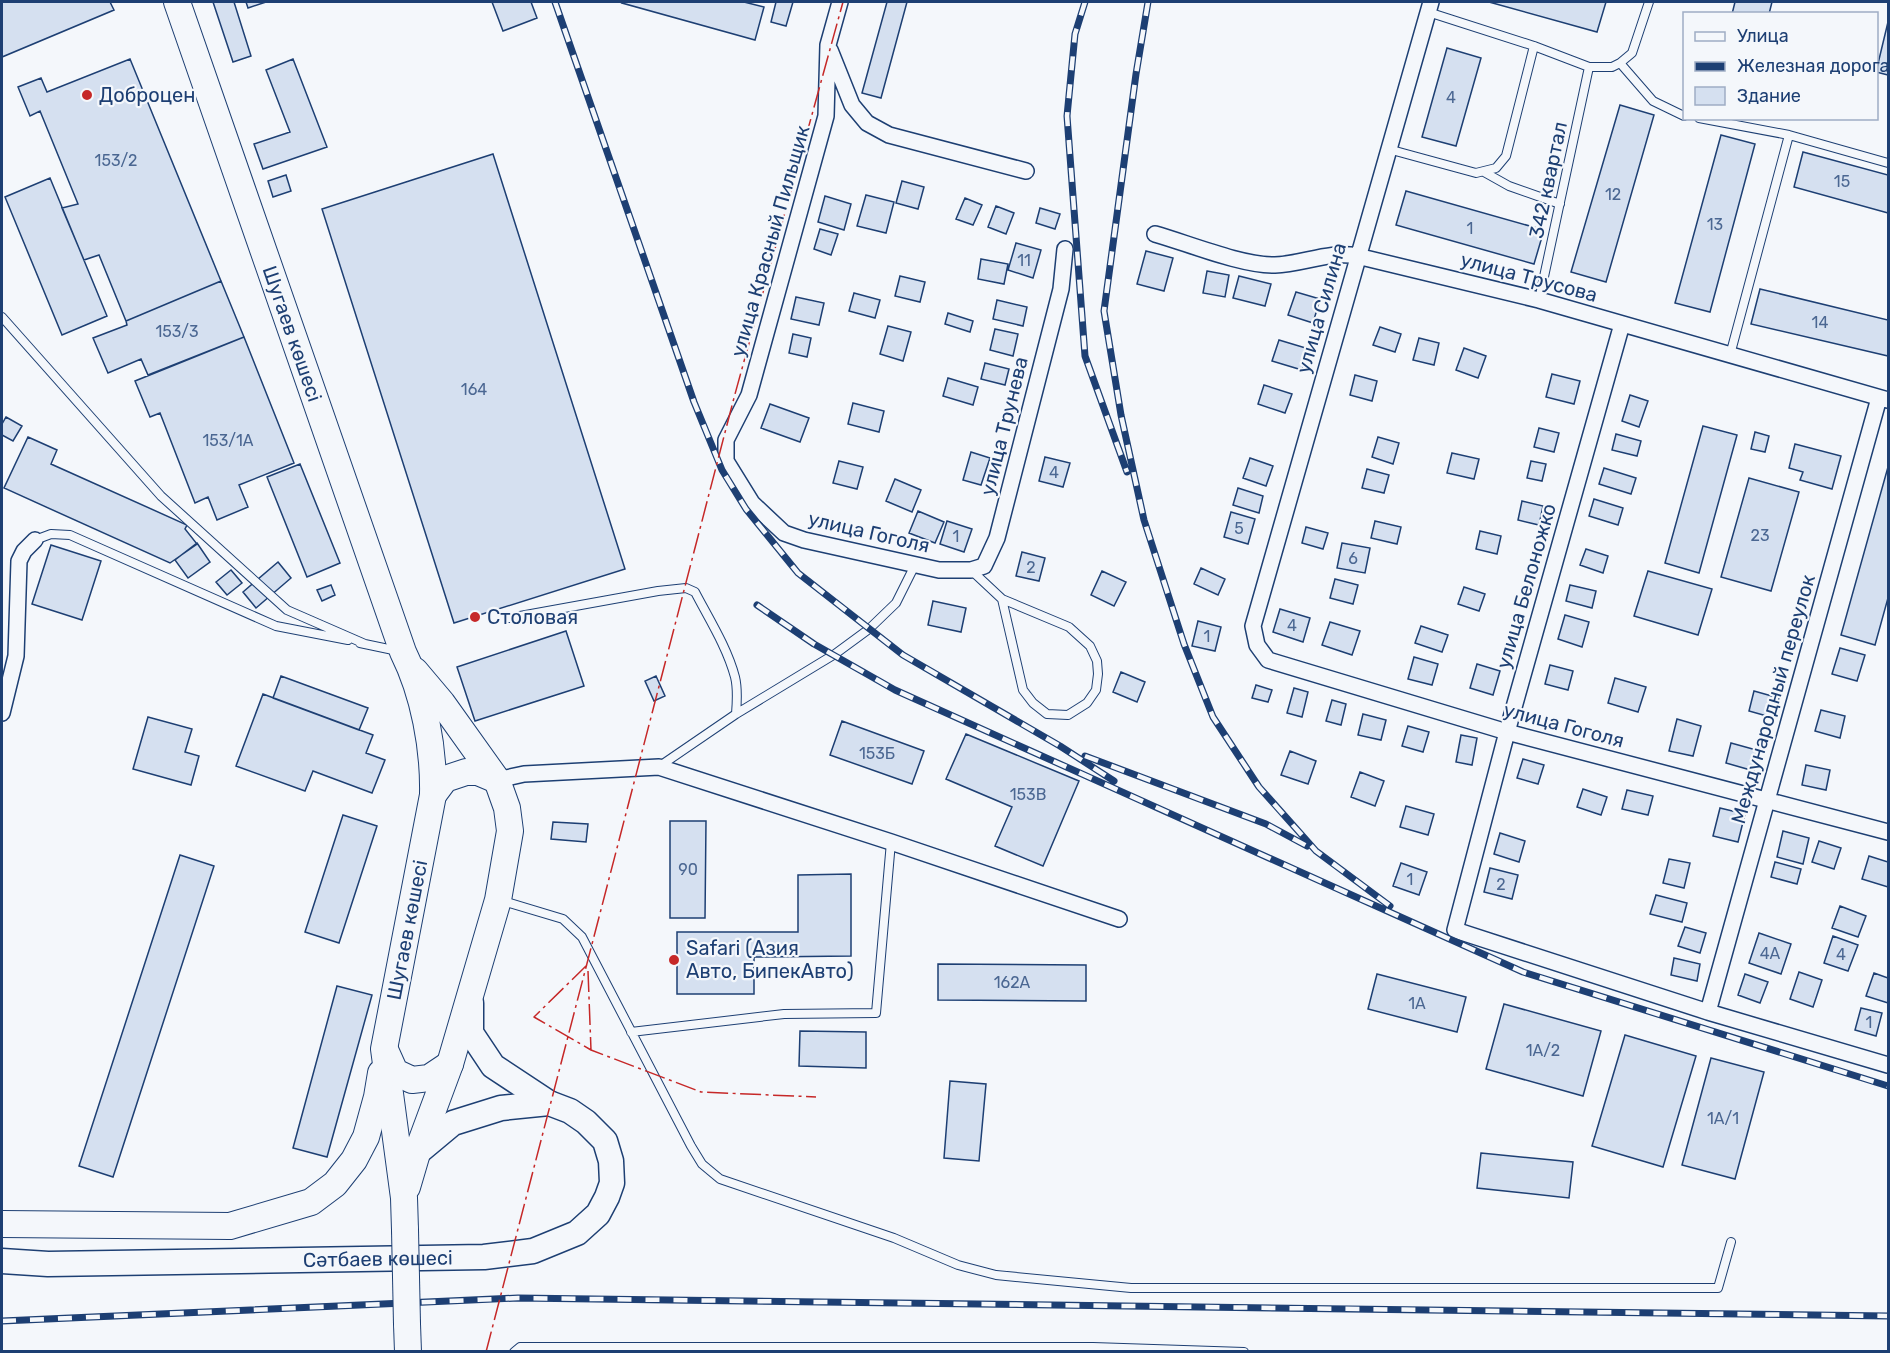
<svg xmlns="http://www.w3.org/2000/svg" width="1890" height="1353" font-family="Rubik,sans-serif">
	<style>
		.building { fill: #d5e0f0; stroke: #1d3f73; stroke-width: 1.5 }
		.lines { fill: none; stroke-linecap: round; stroke-linejoin: round }
		.service-casing { stroke: #1d3f73; stroke-width: 10 }
		.minor-casing { stroke: #1d3f73; stroke-width: 18 }
		.primary-casing { stroke: #1d3f73; stroke-width: 27 }
		.trunk-casing { stroke: #1d3f73; stroke-width: 28 }
		.service { stroke: #f4f7fb; stroke-width: 8 }
		.minor { stroke: #f4f7fb; stroke-width: 15 }
		.primary { stroke: #f4f7fb; stroke-width: 24 }
		.trunk { stroke: #f4f7fb; stroke-width: 26 }
		.rail-casing { stroke: #1d3f73; stroke-width: 7 }
		.rail { stroke: #f4f7fb; stroke-width: 4.5; stroke-dasharray: 14; stroke-linecap: butt }
		.trunk-bridge-casing { stroke: #1d3f73; stroke-width: 28; stroke-linecap: butt }
		.trunk-bridge { stroke: #f4f7fb; stroke-width: 26 }
		.power { stroke: #c62828; stroke-width: 1.5; stroke-dasharray: 21 4.5 3 4.5; stroke-linecap: butt }
		.poi-dot { fill: #c62828; stroke: #f4f7fb; stroke-width: 2 }
		.labels { text-anchor: middle; stroke-width: 4.5; stroke-linejoin: round; paint-order: stroke }
		.number-label { font-size: 16px; fill: #4b6792 }
		.poi-label { font-size: 20px; fill: #1d3f73; stroke: #f4f7fb; text-anchor: start }
		.street-label { font-size: 20px; fill: #1d3f73; stroke: #f4f7fb }
	</style>
	<rect width="100%" height="100%" fill="#f4f7fb"/>
	<path class="building" d="M2 2H110L114 10 2 57Z
		M213 2H234L251 56 233 62Z
		M246 2H266L248 8Z
		M492 2H531L537 18 503 31Z
		M623 2H744L764 7 755 40 622 3Z
		M776 2H793L786 26 771 22Z
		M887 2H907L881 98 862 93Z
		M1489 2H1606L1597 32Z
		M1735 2H1772L1769 14H1732Z
		M1888 22V75L1876 72Z
		M1447 48 1481 58 1456 146 1422 137Z
		M130 59 221 281 126 321 99 255 84 260 62 208 78 204 40 111 30 116 18 87 41 78 47 92Z
		M293 59 327 147 263 169 254 144 290 132 266 70Z
		M1620 105 1654 115 1606 282 1571 272Z
		M1721 135 1755 144 1710 312 1675 303Z
		M1803 152 1888 175V213L1794 187Z
		M493 154 625 569 454 623 322 209Z
		M286 175 291 191 273 197 268 181Z
		M50 178 107 316 62 335 5 197Z
		M902 181 924 187 918 209 896 203Z
		M1406 191 1544 230 1534 264 1396 225Z
		M866 195 894 202 886 233 857 226Z
		M825 196 851 204 844 230 818 222Z
		M965 198 982 205 973 225 956 219Z
		M996 206 1014 213 1006 234 988 227Z
		M1040 208 1060 214 1055 229 1036 223Z
		M820 229 838 234 831 255 814 249Z
		M1016 243 1041 250 1033 278 1008 270Z
		M1146 251 1173 258 1164 291 1137 284Z
		M981 259 1008 264 1004 284 978 279Z
		M1207 271 1229 275 1225 297 1203 293Z
		M900 276 925 282 920 302 895 296Z
		M1239 276 1271 284 1265 306 1233 298Z
		M221 281 244 337 148 375 141 359 108 373 93 338 127 325 126 321Z
		M1760 289 1888 320V356L1751 324Z
		M1296 292 1320 299 1313 323 1288 315Z
		M854 293 880 300 875 318 849 311Z
		M796 297 824 303 819 325 791 319Z
		M997 300 1027 307 1023 326 993 319Z
		M948 313 973 321 970 332 945 324Z
		M888 326 911 332 903 361 880 354Z
		M1380 327 1401 334 1395 352 1373 345Z
		M995 329 1018 334 1013 356 990 350Z
		M793 334 811 338 807 357 789 353Z
		M244 337 294 463 239 485 248 507 217 520 208 497 195 503 160 413 150 417 135 381Z
		M1419 338 1439 343 1434 365 1413 360Z
		M1279 340 1309 349 1302 370 1272 361Z
		M1464 348 1486 356 1478 378 1456 370Z
		M985 363 1009 369 1005 385 981 379Z
		M1552 374 1580 381 1574 404 1546 397Z
		M1355 375 1377 381 1372 401 1350 395Z
		M948 378 978 387 973 405 943 396Z
		M1264 385 1292 394 1285 413 1258 404Z
		M1630 395 1648 401 1639 427 1622 421Z
		M853 403 884 411 879 432 848 424Z
		M770 404 809 418 800 442 761 428Z
		M6 417 22 426 13 441 2 435V424Z
		M1703 426 1737 435 1699 573 1665 563Z
		M1539 428 1559 433 1554 452 1534 447Z
		M1755 432 1769 436 1765 452 1751 449Z
		M1616 434 1641 441 1637 456 1612 450Z
		M28 437 57 450 51 464 187 525 185 529 197 544 170 563 4 488Z
		M1378 437 1399 443 1393 464 1372 457Z
		M1795 444 1841 456 1832 489 1800 480 1803 472 1789 468Z
		M971 452 990 458 981 485 963 480Z
		M1452 453 1479 459 1474 479 1447 473Z
		M1045 457 1070 463 1063 487 1039 481Z
		M1250 458 1273 466 1266 486 1243 478Z
		M839 461 863 467 857 489 833 483Z
		M1531 461 1546 464 1542 481 1527 478Z
		M300 464 340 563 307 577 267 477Z
		M1888 467V598L1875 645 1841 635Z
		M1604 468 1636 478 1631 494 1599 484Z
		M1367 469 1389 475 1384 493 1362 488Z
		M1749 478 1799 492 1771 591 1721 577Z
		M895 479 921 490 912 512 886 501Z
		M1238 488 1263 496 1259 513 1233 505Z
		M1594 499 1623 508 1618 525 1589 516Z
		M1522 501 1543 506 1539 525 1518 520Z
		M918 511 944 522 935 543 909 533Z
		M1231 512 1255 519 1248 544 1224 537Z
		M947 521 972 529 964 552 940 544Z
		M1375 521 1401 527 1397 544 1371 538Z
		M1306 527 1328 533 1323 549 1302 543Z
		M1480 531 1501 536 1497 554 1476 549Z
		M197 543 210 562 188 578 175 560Z
		M1342 543 1370 548 1365 573 1337 568Z
		M51 545 101 561 82 620 32 604Z
		M1586 549 1608 556 1603 573 1580 565Z
		M1022 552 1045 558 1039 581 1016 576Z
		M278 562 291 578 256 608 243 592Z
		M1201 568 1225 579 1218 595 1194 584Z
		M231 570 242 583 227 595 216 582Z
		M1102 571 1126 582 1114 606 1091 595Z
		M1648 571 1712 589 1698 635 1634 616Z
		M1335 579 1358 585 1353 604 1330 598Z
		M331 585 335 595 322 601 317 590Z
		M1570 585 1596 591 1592 608 1566 601Z
		M1464 587 1485 594 1479 611 1458 604Z
		M933 601 966 608 961 632 928 625Z
		M1280 609 1310 618 1303 642 1273 632Z
		M1565 615 1589 622 1582 647 1558 639Z
		M1198 621 1221 627 1215 651 1192 646Z
		M1330 622 1360 631 1352 655 1322 645Z
		M1421 626 1448 635 1442 652 1415 643Z
		M566 631 584 686 475 721 457 667Z
		M1840 648 1865 655 1857 681 1832 674Z
		M1414 657 1438 664 1432 685 1408 679Z
		M1477 664 1500 671 1493 695 1470 688Z
		M1550 665 1573 671 1568 690 1545 684Z
		M1121 672 1145 682 1137 702 1113 692Z
		M281 676 368 708 359 730 273 698Z
		M656 676 665 696 654 701 645 681Z
		M1615 678 1646 687 1638 712 1608 703Z
		M1256 685 1272 690 1268 702 1252 698Z
		M1294 688 1308 692 1302 717 1287 713Z
		M1754 691 1779 698 1774 718 1749 711Z
		M263 694 373 735 366 753 385 760 372 793 313 771 305 791 236 766Z
		M1332 700 1346 704 1341 725 1326 721Z
		M1821 710 1845 716 1840 738 1815 731Z
		M1363 714 1386 720 1381 740 1358 735Z
		M148 717 192 729 185 752 199 756 191 785 133 769Z
		M1677 719 1701 726 1693 756 1669 751Z
		M842 721 924 751 912 784 830 755Z
		M1408 726 1429 732 1423 752 1402 746Z
		M966 734 1079 781 1043 866 995 846 1012 807 946 779Z
		M1461 735 1477 738 1472 765 1456 762Z
		M1731 743 1760 751 1754 771 1726 763Z
		M1290 751 1316 761 1308 784 1281 775Z
		M1523 759 1544 765 1538 784 1517 778Z
		M1806 765 1830 770 1826 790 1802 785Z
		M1360 772 1384 781 1375 806 1351 797Z
		M1583 789 1607 797 1601 815 1577 807Z
		M1627 790 1653 796 1648 815 1622 809Z
		M1406 806 1434 814 1428 835 1400 827Z
		M1720 808 1745 814 1738 842 1713 836Z
		M343 815 377 826 339 943 305 932Z
		M670 821H706L705 918H670Z
		M553 822 588 824 586 842 551 839Z
		M1783 831 1809 838 1803 864 1777 857Z
		M1500 833 1525 841 1519 862 1494 854Z
		M1819 841 1841 848 1834 869 1812 862Z
		M180 855 214 866 113 1177 79 1166Z
		M1869 856 1888 862V887L1862 879Z
		M1669 859 1690 863 1684 888 1663 883Z
		M1775 862 1801 869 1797 884 1771 877Z
		M1401 863 1427 872 1419 895 1393 886Z
		M1490 868 1518 875 1512 899 1484 892Z
		M851 874V956L754 957V994H677V932H798V875Z
		M1656 895 1687 903 1682 922 1650 914Z
		M1840 906 1866 916 1858 937 1832 928Z
		M1685 927 1706 933 1700 953 1678 946Z
		M1759 933 1791 944 1781 974 1749 963Z
		M1833 936 1858 945 1848 971 1824 963Z
		M1674 958 1700 964 1697 981 1671 975Z
		M938 964 1086 965V1001L938 1000Z
		M1799 972 1822 980 1813 1007 1790 999Z
		M1874 973 1888 978V1003L1866 996Z
		M1377 974 1466 997 1457 1032 1368 1009Z
		M1745 974 1768 982 1760 1003 1738 995Z
		M337 986 372 995 327 1157 293 1148Z
		M1504 1004 1601 1031 1583 1096 1486 1069Z
		M1861 1008 1882 1013 1876 1036 1855 1030Z
		M800 1031 866 1032V1068L799 1066Z
		M1625 1035 1696 1056 1663 1167 1592 1146Z
		M1711 1058 1764 1072 1735 1179 1682 1165Z
		M950 1081 986 1084 979 1161 944 1158Z
		M1481 1153 1573 1162 1569 1198 1477 1188Z"/>
	<g class="lines">
		<g class="service-casing">
			<path id="service" d="M1428 12 1534 46 1589 67H1612L1620 63 1632 53 1649 2
				M1620 63 1653 101 1684 116
				M1699 118 1789 135 1888 163
				M1388 149 1476 173 1496 168 1506 156 1534 46
				M1484 172 1509 186 1560 204
				M1539 300 1589 67
				M2 317 161 496 287 610 365 644
				M1730 355 1789 135
				M35 540 51 534 70 535 276 626 348 640
				M971 570 1002 599 1069 627 1090 646 1097 661 1098 674 1096 690 1087 703 1068 715 1047 714 1033 703 1023 690 1002 599
				M509 618 658 591 686 588 695 592C709 619 727 647 735 677 738 689 737 702 736 714
				M360 643 398 651
				M660 766 736 714 835 654 869 629 896 603 915 565
				M503 901 563 919 582 937 691 1146 702 1164 720 1179 894 1238 958 1265 996 1275 1131 1288H1718L1731 1242
				M631 1032 784 1014 876 1013 891 842
				M514 1352 520 1347H1093L1244 1352"/>
		</g>
		<g class="minor-casing">
			<path id="minor" d="M840 2 828 45 826 116 749 395 726 440V461L752 503 784 533 804 540 939 570H971L984 566 997 538 1061 289 1065 249
				M1431 2 1253 626 1257 645 1268 660 1507 732 1888 832
				M830 50 852 105 867 123 889 135 1026 171
				M1155 234C1187 243 1243 266 1275 265 1303 264 1329 251 1357 256L1539 300 1888 400
				M1622 324 1507 732 1455 930 1708 1012 1888 1065
				M2 713 16 656 19 561 24 551 35 540
				M497 780 524 774 659 767 891 842 1119 919
				M1708 1012 1879 398"/>
		</g>
		<g class="primary-casing">
			<g id="primary">
				<path d="M417 1153 453 1123 501 1108 549 1103"/>
				<path id="s1" d="M2 1261 48 1264 484 1257 533 1251 577 1233 598 1214 607 1197 612 1183 611 1161 605 1141 586 1122 570 1111 549 1103 493 1066 471 1033V1003"/>
			</g>
		</g>
		<g class="trunk-casing">
			<g id="trunk">
				<path id="s2" d="M177 2 403 652C424 694 434 748 433 795L384 1049 404 1198 405 1230"/>
				<path d="M433 795 445 779 466 772H478L497 780"/>
				<path d="M386 1052 395 1072 412 1080 429 1078 450 1064"/>
				<path d="M407 1187 417 1153 450 1064 498 900 510 831 507 808 497 780 442 703 415 671"/>
				<path d="M2 1224 230 1226 311 1202 335 1184 354 1160 366 1137 377 1097 381 1073"/>
				<path d="M407 1324 408 1352"/>
			</g>
		</g>
		<use href="#service" class="service"/>
		<use href="#minor" class="minor"/>
		<use href="#primary" class="primary"/>
		<use href="#trunk" class="trunk"/>
		<g class="rail-casing">
			<path id="rail" d="M555 2 694 402 722 470 746 509 798 573 903 655 1060 746 1114 781
				M1085 2 1075 34 1067 116 1085 356 1127 472
				M1148 2 1136 74 1104 311 1121 415 1144 520 1184 644 1213 717 1259 787 1316 851 1390 906
				M757 605 814 644 895 690 1523 972 1888 1086
				M1085 756 1266 824 1307 846
				M2 1321 518 1298 1888 1316"/>
		</g>
		<use href="#rail" class="rail"/>
		<g class="trunk-bridge-casing">
			<path id="trunk-bridge" d="M405 1230 407 1324"/>
		</g>
		<use href="#trunk-bridge" class="trunk-bridge"/>
		<path class="power" d="M587 965 534 1017 591 1050 701 1092 816 1097
			M588 971 591 1050
			M486 1352 735 394 843 2"/>
	</g>
	<g class="poi-dot">
		<circle cx="87" cy="95" r="6"/>
		<circle cx="475" cy="617" r="6"/>
		<circle cx="674" cy="960" r="6"/>
	</g>
	<g class="labels">
		<g class="number-label">
			<text x="1451" y="103">4</text>
			<text x="116" y="166">153/2</text>
			<text x="1842" y="187">15</text>
			<text x="1613" y="200">12</text>
			<text x="1715" y="230">13</text>
			<text x="1470" y="234">1</text>
			<text x="1024" y="266">11</text>
			<text x="1820" y="328">14</text>
			<text x="177" y="337">153/3</text>
			<text x="474" y="395">164</text>
			<text x="228" y="446">153/1A</text>
			<text x="1054" y="478">4</text>
			<text x="1239" y="534">5</text>
			<text x="1760" y="541">23</text>
			<text x="956" y="542">1</text>
			<text x="1353" y="564">6</text>
			<text x="1031" y="573">2</text>
			<text x="1292" y="631">4</text>
			<text x="1207" y="642">1</text>
			<text x="877" y="759">153Б</text>
			<text x="1028" y="800">153В</text>
			<text x="688" y="875">90</text>
			<text x="1410" y="885">1</text>
			<text x="1501" y="890">2</text>
			<text x="1770" y="959">4А</text>
			<text x="1841" y="960">4</text>
			<text x="1012" y="988">162А</text>
			<text x="1417" y="1009">1А</text>
			<text x="1869" y="1028">1</text>
			<text x="1543" y="1056">1А/2</text>
			<text x="1723" y="1124">1А/1</text>
		</g>
		<g class="poi-label">
			<text x="99" y="102">Доброцен</text>
			<text x="487" y="624">Столовая</text>
			<text x="686" y="955">Safari (Азия<tspan x="686" dy="23">Авто, БипекАвто)</tspan></text>
		</g>
		<g class="street-label">
			<text transform="translate(1548 180) rotate(-78)" y="7">342 квартал</text>
			<text transform="translate(770 241) rotate(-74)" y="7">улица Красный Пильщик</text>
			<text transform="translate(1529 277) rotate(15)" y="7">улица Трусова</text>
			<text transform="translate(1321 308) rotate(-74)" y="7">улица Силина</text>
			<text dy="7" stroke="none"><textPath href="#s2" startOffset="351">Шугаев көшесі</textPath></text>
			<text transform="translate(1004 426) rotate(-76)" y="7">улица Трунева</text>
			<text transform="translate(869 532) rotate(13)" y="7">улица Гоголя</text>
			<text transform="translate(1526 586) rotate(-74)" y="7">улица Белоножко</text>
			<text transform="translate(1773 699) rotate(-74)" y="7">Международный переулок</text>
			<text transform="translate(1564 725) rotate(15)" y="7">улица Гоголя</text>
			<text transform="translate(407 930) rotate(-79)" y="7">Шугаев көшесі</text>
			<text dy="7" stroke="none"><textPath href="#s1" startOffset="376">Сәтбаев көшесі</textPath></text>
		</g>
	</g>
	<rect width="1890" height="1353" fill="none" stroke="#1d3f73" stroke-width="6"/>
	<rect x="1683" y="12" width="195" height="108" fill="#f4f7fb" stroke="#9eadc5" stroke-width="1.5"/>
	<rect x="1695" y="32" width="30" height="9" fill="#f4f7fb" stroke="#9eadc5" stroke-width="1.5"/>
	<text x="1737" y="42" font-size="18" fill="#1d3f73">Улица</text>
	<rect x="1695" y="62" width="30" height="9" fill="#1d3f73" stroke="#9eadc5" stroke-width="1.5"/>
	<text x="1737" y="72" font-size="18" fill="#1d3f73">Железная дорога</text>
	<rect x="1695" y="87" width="30" height="18" fill="#d5e0f0" stroke="#9eadc5" stroke-width="1.5"/>
	<text x="1737" y="102" font-size="18" fill="#1d3f73">Здание</text>
</svg>
